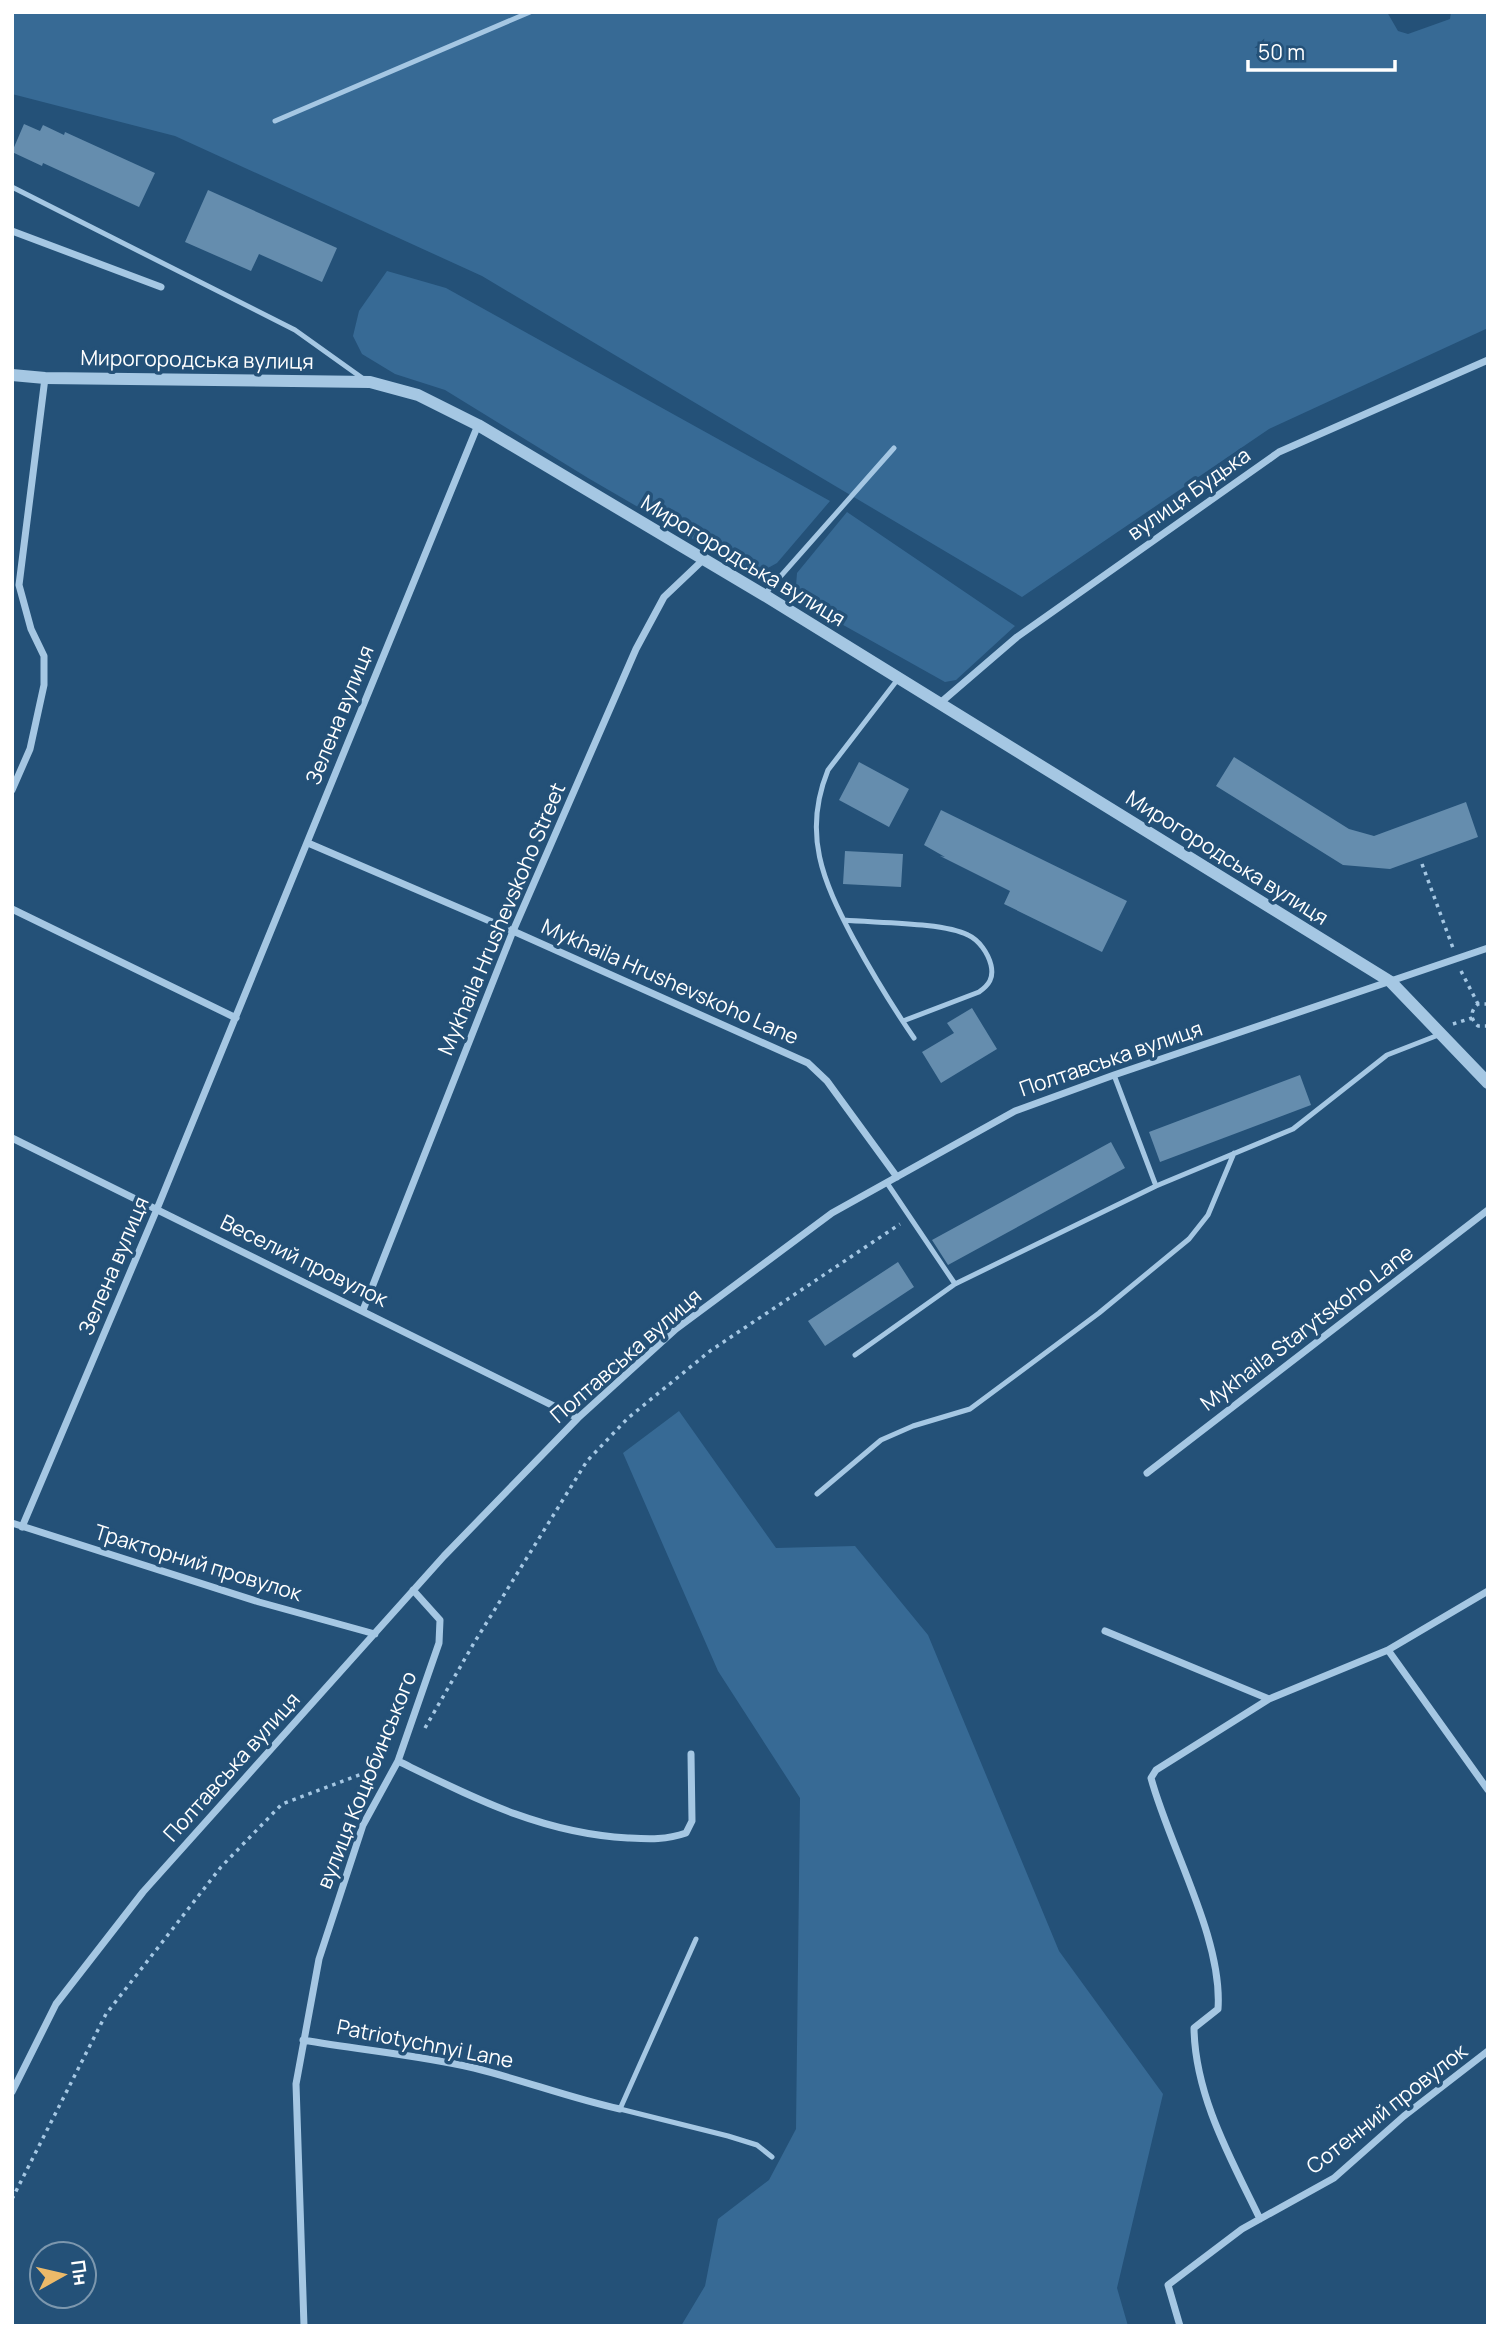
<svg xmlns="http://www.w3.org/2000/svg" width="1500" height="2338" font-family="Manrope,sans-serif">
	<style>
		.green { fill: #376a95 }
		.building { fill: #658dae }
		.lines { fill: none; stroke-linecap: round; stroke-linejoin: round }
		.path { stroke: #a5c7e3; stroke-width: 3.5; stroke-dasharray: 3.5 5; stroke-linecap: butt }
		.service { stroke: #a5c7e3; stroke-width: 5 }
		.minor { stroke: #a5c7e3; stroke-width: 7 }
		.tertiary { stroke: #a5c7e3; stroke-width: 12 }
		.labels { text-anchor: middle; stroke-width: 7; stroke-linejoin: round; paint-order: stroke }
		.street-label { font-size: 21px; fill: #fff; stroke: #245178 }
	</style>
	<rect width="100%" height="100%" fill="#245178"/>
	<path class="green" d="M12 12H1387L1398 31 1408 34 1450 19 1451 12H1488V328L1269 429 1022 597 482 276 175 136 12 94Z
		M387 271 446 288 830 501 777 563 755 575 588 478 445 390 395 374 362 354 353 336 359 311Z
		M847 512 1015 626 956 680 945 682 795 598 797 573Z
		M679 1411 776 1548 855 1546 928 1635 1059 1951 1163 2094 1117 2288 1128 2326H681L705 2286 718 2219 769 2180 796 2129 800 1798 718 1671 623 1453Z"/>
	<path class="building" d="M24 124 40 131 43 125 64 135 65 132 155 173 139 207 43 163 42 166 12 152Z
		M208 190 337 248 322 282 259 254 251 271 185 242Z
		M1234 757 1349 829 1374 836 1466 802 1478 837 1390 869 1343 865 1216 786Z
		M859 762 909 789 889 827 839 800Z
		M941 810 1127 901 1102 952 1004 904 1010 891 940 856 945 857 924 845Z
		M845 851 903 854 901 887 843 884Z
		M972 1008 997 1049 941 1083 922 1052 954 1033 947 1023Z
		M1300 1075 1311 1105 1160 1162 1149 1132Z
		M1111 1142 1125 1168 948 1265 932 1240Z
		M898 1262 914 1287 825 1346 808 1321Z"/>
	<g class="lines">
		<path class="path" d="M1422 864 1453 948
			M1461 971 1478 1004
			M1488 1004H1478C1470 1011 1470 1019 1478 1026H1488
			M1453 1024 1472 1018
			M425 1728 474 1643 587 1461 628 1418 710 1351 900 1224
			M12 2199 106 2014 221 1867 282 1804 380 1767"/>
		<path class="service" d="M275 121 530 12
			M12 187 295 330 365 380
			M764 595 894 448
			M898 679 828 770C802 834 823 881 853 938 872 973 892 1006 914 1038
			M844 920C874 923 943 922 968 935 979 940 988 953 991 965 994 978 989 985 979 992L903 1021
			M1114 1075 1156 1186 1293 1129 1387 1055 1441 1034
			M887 1183 955 1284 1156 1186
			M855 1355 955 1284
			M817 1494 881 1440 913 1426 970 1409 1099 1313 1189 1239 1208 1215 1234 1153
			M696 1939 620 2109 728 2136 757 2145 772 2157"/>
		<path class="minor" d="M12 231 161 287
			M939 704 1017 637 1279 452 1488 360
			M12 790 30 749 44 685V656L31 629 19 585 45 378
			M308 843 513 931 808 1063 827 1081 897 1177
			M12 909 236 1018
			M12 1138 578 1418
			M363 1310 513 931 636 649 664 597 704 559
			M1147 1473 1488 1210
			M12 1523 259 1602 375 1634
			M22 1527 157 1209 478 425
			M1105 1631 1269 1699
			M1388 1650 1488 1790
			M398 1761C474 1798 541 1833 628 1838 649 1839 666 1840 686 1833L692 1821 691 1754
			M303 2040C360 2050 418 2055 474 2068 523 2080 570 2098 620 2109
			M12 2092 56 2004 143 1892 444 1556 578 1418 676 1329 832 1213 1015 1111 1114 1075 1488 948
			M1260 2219C1231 2159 1195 2096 1194 2028L1218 2009C1223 1939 1170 1848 1151 1778L1156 1770 1269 1699 1388 1650 1488 1591
			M304 2326 296 2084 319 1959 363 1825 398 1761 439 1643 440 1620 413 1590
			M1180 2326 1168 2285 1242 2229 1334 2178 1404 2116 1488 2051"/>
		<path class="tertiary" d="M12 375 45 378 370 382 418 395 478 425 764 595 1391 982 1488 1083"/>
	</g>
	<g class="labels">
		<g class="street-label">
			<text transform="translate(197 360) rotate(1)" y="7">Мирогородська вулиця</text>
			<text transform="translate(1189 494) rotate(-35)" y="7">вулиця Будька</text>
			<text transform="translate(743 561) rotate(31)" y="7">Мирогородська вулиця</text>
			<text transform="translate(340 715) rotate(-68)" y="7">Зелена вулиця</text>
			<text transform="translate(1227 858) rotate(32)" y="7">Мирогородська вулиця</text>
			<text transform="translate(502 919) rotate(-67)" y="7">Mykhaila Hrushevskoho Street</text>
			<text transform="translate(670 982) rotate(24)" y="7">Mykhaila Hrushevskoho Lane</text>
			<text transform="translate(1111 1059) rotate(-19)" y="7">Полтавська вулиця</text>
			<text transform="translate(304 1261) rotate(26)" y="7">Веселий провулок</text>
			<text transform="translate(114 1266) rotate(-67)" y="7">Зелена вулиця</text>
			<text transform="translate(1307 1328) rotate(-37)" y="7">Mykhaila Starytskoho Lane</text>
			<text transform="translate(626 1356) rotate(-41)" y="7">Полтавська вулиця</text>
			<text transform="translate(198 1563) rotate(17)" y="7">Тракторний провулок</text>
			<text transform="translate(232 1767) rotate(-48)" y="7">Полтавська вулиця</text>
			<text transform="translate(367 1780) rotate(-68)" y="7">вулиця Коцюбинського</text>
			<text transform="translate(425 2044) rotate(11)" y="7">Patriotychnyi Lane</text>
			<text transform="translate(1387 2109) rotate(-38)" y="7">Сотенний провулок</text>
		</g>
	</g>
	<rect width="1500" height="2338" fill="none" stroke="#ffffff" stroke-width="28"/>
	<g transform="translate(63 2275) rotate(82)"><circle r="33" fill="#245178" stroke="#7c97ae" stroke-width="2"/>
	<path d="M0-5L12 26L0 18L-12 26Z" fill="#edba69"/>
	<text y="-10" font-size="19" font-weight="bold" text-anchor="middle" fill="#ffffff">Пн</text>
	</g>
	<path d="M1248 60v10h147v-10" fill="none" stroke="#ffffff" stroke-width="3.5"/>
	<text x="1258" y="60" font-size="21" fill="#ffffff" stroke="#245178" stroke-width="5" paint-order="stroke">50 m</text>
</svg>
